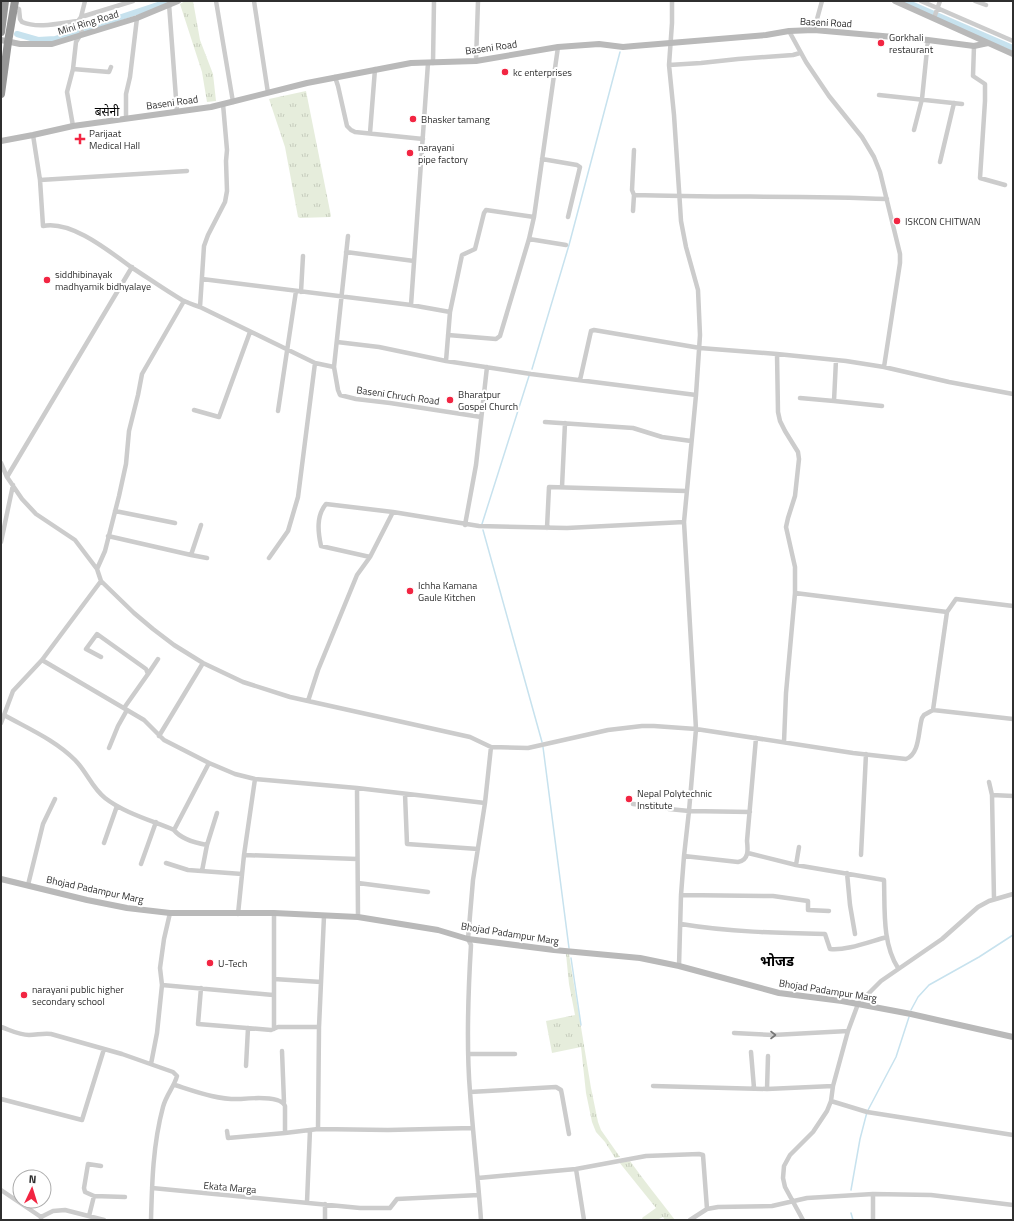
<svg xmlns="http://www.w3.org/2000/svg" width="1014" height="1221" font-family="'Titillium Web','Noto Sans Devanagari',sans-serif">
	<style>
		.grass { fill: url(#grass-tufts) }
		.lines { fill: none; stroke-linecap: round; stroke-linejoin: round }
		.stream { stroke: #c7e2ee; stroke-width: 1.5 }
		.canal { stroke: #c7e2ee; stroke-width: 6 }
		.street { stroke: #ccc; stroke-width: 4.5 }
		.secondary { stroke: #b9b9b9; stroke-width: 6 }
		.highway { stroke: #969696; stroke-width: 8 }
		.oneway { stroke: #767676 }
		.poi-dot { fill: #f22542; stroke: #fff; stroke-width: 1.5 }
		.labels { text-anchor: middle; stroke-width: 4; stroke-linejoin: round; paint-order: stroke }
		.street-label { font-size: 10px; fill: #2f2f2f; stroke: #fff }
		.poi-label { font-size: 10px; fill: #2f2f2f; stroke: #fff; text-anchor: start }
		.quarter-label { font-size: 12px; fill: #000; stroke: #fff }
		.district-label { font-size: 14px; font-weight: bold; fill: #000; stroke: #fff }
	</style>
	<defs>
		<pattern id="grass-tufts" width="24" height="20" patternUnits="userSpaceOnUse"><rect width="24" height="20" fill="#e6eddc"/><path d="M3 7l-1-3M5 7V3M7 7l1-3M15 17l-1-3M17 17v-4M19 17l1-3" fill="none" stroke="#c6ccbd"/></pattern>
	</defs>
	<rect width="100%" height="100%" fill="#fff"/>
	<path class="grass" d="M185 1H193L200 40 213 74 216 101 207 102 202 72 180 4Z
		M306 91 331 216 330 217 300 218 298 217 285 147 269 99Z
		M566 954H569L591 1088 598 1122 601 1130 620 1157 615 1158 605 1142 596 1132 592 1122 586 1093 581 1047 552 1053 546 1021 575 1015 569 984Z
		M630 1161C644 1181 660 1200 675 1220H665L663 1217 657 1220H643L642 1218 656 1208 619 1162Z"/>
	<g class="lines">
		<path class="stream" d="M532 369 569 245 620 52
			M482 524 529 376
			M483 530 542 742
			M543 747 569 948
			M571 958 581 1025
			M911 1010 918 997 929 985 979 957 1013 935
			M851 1190 860 1139 867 1112 896 1057 909 1017
			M851 1213 853 1220"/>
		<path class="canal" d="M904 1 1013 48
			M17 34 38 40 55 39 170 1"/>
		<path class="street" d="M216 1 233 102
			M254 1 268 93
			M921 1 1013 41
			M975 1 986 5
			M169 4 177 112
			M14 7 19 9 20 19 22 22C38 29 61 23 78 21
			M81 17 133 1
			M934 18 940 1
			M814 30 822 1
			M789 31 806 62 829 96 862 137 874 157 880 172 900 254V263L884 367
			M974 46 973 76 985 84V101L980 178 1005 185
			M476 61 478 1
			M433 63 434 1
			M669 65 701 63 738 59 793 55 800 53
			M73 69 109 72 111 67
			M335 77 338 86 347 126 351 130 355 132 423 139
			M879 95 962 104
			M126 118V94L130 77 137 18
			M73 126 67 92 73 69 76 42 82 32 78 21 81 17 85 1
			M914 130 922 99 928 40
			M370 133 375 69
			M33 135 40 180 43 226C71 220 109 251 131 267 148 278 165 290 182 300 188 303 194 305 200 307L315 363 334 367
			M634 150 632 190 634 195
			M542 159 577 165 580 167 568 217
			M940 162 954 103
			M40 180 187 171
			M633 211 634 195C718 198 803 195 887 199
			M348 236 334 367 338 390 340 395 356 399 390 403 481 417
			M529 239 566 245
			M346 252 414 261
			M202 279 411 305 450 312
			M301 292 303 256
			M411 305 428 63
			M200 307 204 246 208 235 225 202 227 191 226 161 227 150 223 104
			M448 335 496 339 500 336 529 239 534 217 558 47
			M337 342 379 347 446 361 531 374 696 395
			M777 354 778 412 780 421 785 431 798 452 799 459 795 496 788 518 786 527 795 567V593L786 693 784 742
			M836 360 834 401 882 406
			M446 361 450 312 462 255 475 249 484 213 486 210 534 217
			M580 380 591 331 594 330 700 348 777 354 846 361 884 367 949 382 1013 394
			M800 398 834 401
			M194 410 219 417 250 332
			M278 411 296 291
			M545 422 633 428 662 437 691 441
			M1 463 7 477 22 499 36 514 75 540 97 569 101 581 134 613 153 629 174 645 203 663 243 682 290 697 470 737 491 747 528 748 608 730 642 726H654L696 729 684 522 696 395 700 335 698 290 686 247 681 221 679 190 674 115 669 65 672 23V1
			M7 477 132 267
			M562 487 565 423
			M115 511 175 523
			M465 525 476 465 487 367
			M547 528 549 487 686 491
			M108 536 191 555 201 525
			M1 542 13 485
			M191 555 207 558
			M370 557 321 546C318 532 316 516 326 504L393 512
			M269 558 288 531 298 497 315 363
			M97 569 105 551 119 496 126 464 129 431 138 395 142 374 184 301
			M795 593 947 612 933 710
			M947 612 956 599 1013 606
			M101 657 86 649 97 634 146 669 148 674 124 708
			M42 660 144 720 164 740 209 763 235 774 255 779 357 788 485 803
			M148 674 158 659
			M308 701 318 670 357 575 370 557 393 512 479 526 567 528 684 522
			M4 715C29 729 55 740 75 760 87 772 92 788 105 798 124 813 153 821 174 830L209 763
			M1 723 13 691 42 660 101 581
			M159 736 203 663
			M109 748 118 726 127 710
			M989 782 992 795 994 899
			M357 788 358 917
			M405 794 407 844 478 849
			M992 795 1013 796
			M633 804 663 807 669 809 689 811 750 812
			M174 830C181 839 196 843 207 845
			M104 843 117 806
			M748 853 796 865 884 880C885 909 882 943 898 968
			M244 855 357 859
			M861 855 866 754
			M684 856 738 862C749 860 748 850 747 841L756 738
			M166 863 188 870 242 874
			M141 864 156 822
			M796 865 799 847
			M202 871 207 845 217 813
			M847 873 850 905 855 934
			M358 883 428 892
			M28 885 43 824 55 799
			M681 895 773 896 808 901V910L829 911
			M274 913V1029
			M238 914 244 855 255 779
			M681 924C729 932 777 933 825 934L830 949C846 951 871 941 887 937
			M679 966 681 895 684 856 689 811 696 729 853 753 906 759C920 754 918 731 922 718L924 715 933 710 1013 719
			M274 979 321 982
			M162 985 273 995
			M201 988 198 1024 271 1030 278 1027H319
			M1 1027C10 1030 19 1035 29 1035 37 1035 43 1033 51 1034L122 1054 173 1072 177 1076C174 1087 166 1095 163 1107 153 1144 152 1182 151 1220
			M734 1033 773 1035 848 1031
			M282 1051 284 1102
			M751 1052 754 1088
			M468 1054H515
			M151 1064 157 1033 162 985 160 968 164 939 170 913
			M246 1066 248 1028
			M175 1085C197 1092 218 1100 241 1099 252 1098 281 1096 285 1106V1133L318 1129 388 1130 473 1128
			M653 1086 767 1089 833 1086
			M767 1089 768 1056
			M470 1092 556 1087 561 1090 562 1095 569 1134
			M1 1099 82 1120 104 1049
			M831 1101 867 1112 1013 1135
			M318 1129 319 1027 324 916
			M227 1131 228 1138 285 1133
			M101 1166 88 1164 84 1188 85 1192 94 1196 125 1197
			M576 1169 646 1156 699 1154 703 1155 707 1209
			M478 1178 576 1169 584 1220
			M152 1188 360 1208H390L397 1199 479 1195
			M1 1190 41 1217V1219
			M873 1194V1220
			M307 1202 310 1130
			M89 1216 94 1196
			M41 1217 53 1211 65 1210 104 1220
			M325 1220V1204
			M481 1220C478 1177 473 1135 470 1092 466 1043 468 994 471 945L468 939 473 880 485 803 491 747
			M690 1220 707 1209 718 1207 772 1206 807 1198 873 1194 931 1195 1013 1205
			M803 1220 785 1187 783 1178 784 1166 790 1155 813 1132 827 1111 831 1101 833 1086 848 1031 858 1004 881 981 942 939 978 907 989 901 1013 894"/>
		<path class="secondary" d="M895 1 1013 54
			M1 40 20 44H52L137 18 178 1
			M1 141 33 135 73 126 211 107 307 83 411 63 476 61 558 47 599 44 623 47 634 46 766 35 789 31 814 30 928 40 974 46 988 43
			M1 879 87 900 127 908 170 913H274L358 917 438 930 468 939 554 950 640 958 679 966 779 993 842 1001 911 1014 1013 1037"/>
		<path class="highway" d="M1 32 5 1
			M1 94 8 42 15 1"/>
	</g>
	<defs><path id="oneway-chevron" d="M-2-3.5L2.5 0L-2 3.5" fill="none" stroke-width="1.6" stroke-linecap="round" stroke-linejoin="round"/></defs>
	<use class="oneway" href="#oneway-chevron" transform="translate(773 1035)"/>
	<g class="poi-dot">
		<circle cx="881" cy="43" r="4"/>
		<circle cx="505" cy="72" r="4"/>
		<circle cx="413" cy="119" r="4"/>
		<path d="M78 133h4v4h4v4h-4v4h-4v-4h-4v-4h4z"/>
		<circle cx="410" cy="153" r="4"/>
		<circle cx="897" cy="221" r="4"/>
		<circle cx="47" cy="280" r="4"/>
		<circle cx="450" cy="400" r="4"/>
		<circle cx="410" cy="591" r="4"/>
		<circle cx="629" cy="799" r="4"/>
		<circle cx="210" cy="963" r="4"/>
		<circle cx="24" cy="995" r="4"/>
	</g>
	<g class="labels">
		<g class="street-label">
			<text transform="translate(88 22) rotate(-17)" y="4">Mini Ring Road</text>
			<text transform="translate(826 22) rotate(3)" y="4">Baseni Road</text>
			<text transform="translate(491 47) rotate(-8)" y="4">Baseni Road</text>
			<text transform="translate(172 102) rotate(-8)" y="4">Baseni Road</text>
			<text transform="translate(398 395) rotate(8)" y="4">Baseni Chruch Road</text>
			<text transform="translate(95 889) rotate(12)" y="4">Bhojad Padampur Marg</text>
			<text transform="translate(510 933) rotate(9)" y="4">Bhojad Padampur Marg</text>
			<text transform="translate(828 990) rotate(9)" y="4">Bhojad Padampur Marg</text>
			<text transform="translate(230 1187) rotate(5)" y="4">Ekata Marga</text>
		</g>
		<g class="poi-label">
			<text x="889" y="41">Gorkhali<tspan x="889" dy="12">restaurant</tspan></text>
			<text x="513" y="76">kc enterprises</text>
			<text x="421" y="123">Bhasker tamang</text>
			<text x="89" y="137">Parijaat<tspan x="89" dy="12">Medical Hall</tspan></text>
			<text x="418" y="151">narayani<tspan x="418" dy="12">pipe factory</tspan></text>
			<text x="905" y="225">ISKCON CHITWAN</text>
			<text x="55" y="278">siddhibinayak<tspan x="55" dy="12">madhyamik bidhyalaye</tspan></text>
			<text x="458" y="398">Bharatpur<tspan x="458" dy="12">Gospel Church</tspan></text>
			<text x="418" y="589">Ichha Kamana<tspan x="418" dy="12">Gaule Kitchen</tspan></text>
			<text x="637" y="797">Nepal Polytechnic<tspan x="637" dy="12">Institute</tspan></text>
			<text x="218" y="967">U-Tech</text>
			<text x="32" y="993">narayani public higher<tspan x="32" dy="12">secondary school</tspan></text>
		</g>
		<g class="quarter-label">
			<text x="107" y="116">बसेनी</text>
		</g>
		<g class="district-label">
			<text x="777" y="966">भोजड</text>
		</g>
	</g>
	<rect width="1014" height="1221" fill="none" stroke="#2f2f2f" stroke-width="4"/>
	<g transform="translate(32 1189) rotate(4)"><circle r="19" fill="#ffffff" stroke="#acacac"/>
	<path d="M0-3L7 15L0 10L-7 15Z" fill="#f22542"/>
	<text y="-6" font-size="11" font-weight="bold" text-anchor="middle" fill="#2f2f2f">N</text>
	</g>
</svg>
